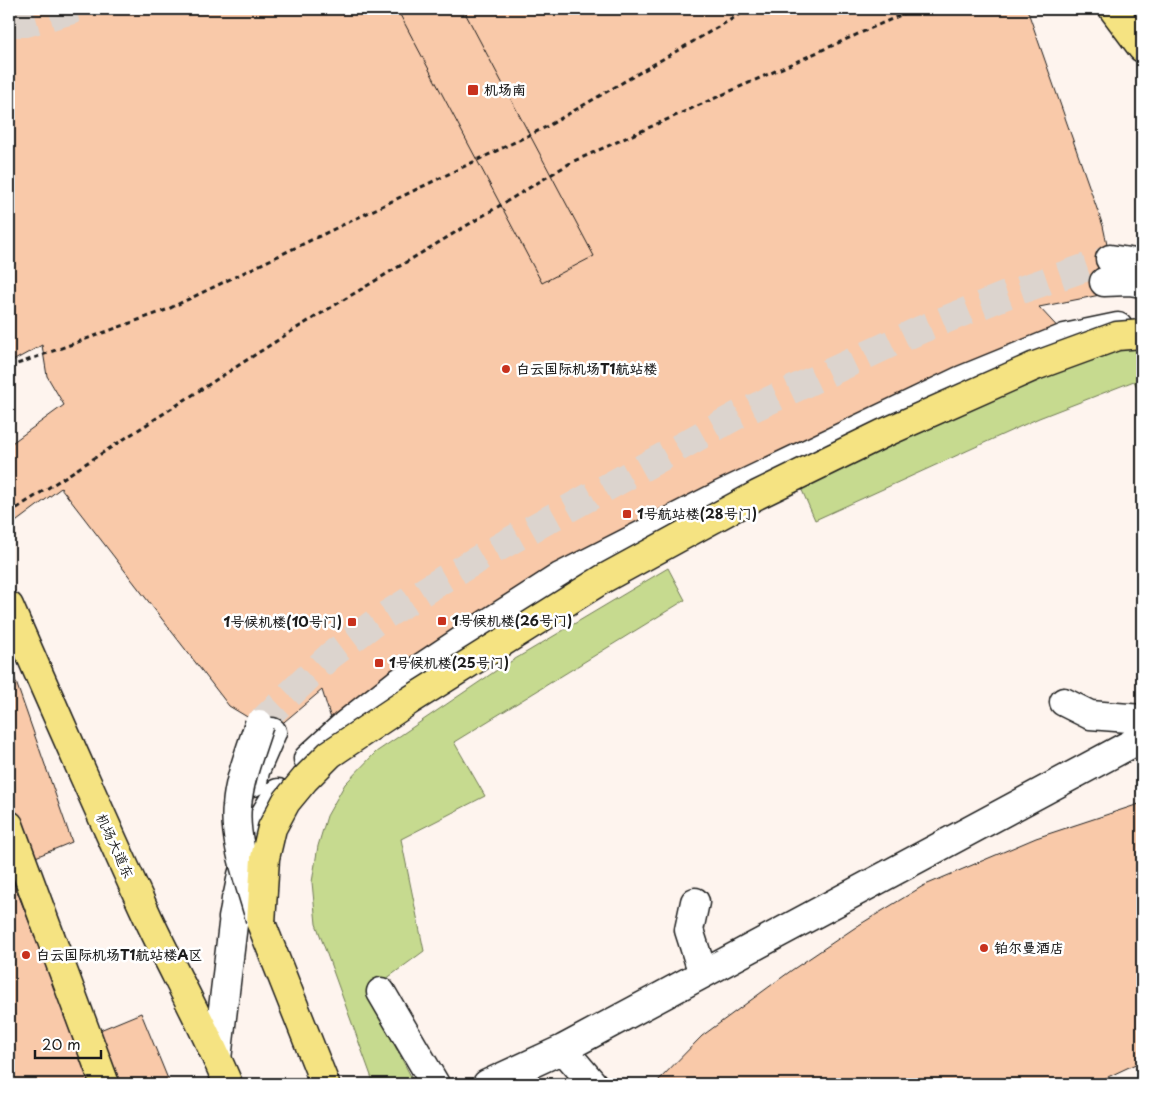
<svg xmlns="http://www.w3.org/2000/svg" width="1151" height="1093" font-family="'Playpen Sans','LXGW WenKai TC',sans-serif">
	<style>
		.green { fill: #c6da8f; stroke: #717b56 }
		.building { fill: #f9c9a9; stroke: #1c1c1c }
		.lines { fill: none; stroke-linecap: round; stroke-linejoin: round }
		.minor-tunnel { stroke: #dcd4ce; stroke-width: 28; stroke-dasharray: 28 14; stroke-linecap: butt }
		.minor-casing { stroke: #1c1c1c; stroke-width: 31 }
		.major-casing { stroke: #1c1c1c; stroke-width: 31 }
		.highway-casing { stroke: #1c1c1c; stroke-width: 31 }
		.minor { stroke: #fff; stroke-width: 28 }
		.major { stroke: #f5e382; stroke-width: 28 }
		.highway { stroke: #f5e382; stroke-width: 28 }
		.minor-bridge-casing { stroke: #1c1c1c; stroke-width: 31; stroke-linecap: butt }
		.major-bridge-casing { stroke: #1c1c1c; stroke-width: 31; stroke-linecap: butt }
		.path-bridge { stroke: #1c1c1c; stroke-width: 3; stroke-dasharray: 5 4; stroke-linecap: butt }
		.minor-bridge { stroke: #fff; stroke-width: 28 }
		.major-bridge { stroke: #f5e382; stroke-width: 28 }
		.poi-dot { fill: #c8321e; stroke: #fff; stroke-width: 2 }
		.labels { text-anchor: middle; stroke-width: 5; stroke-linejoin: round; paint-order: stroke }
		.poi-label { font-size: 14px; font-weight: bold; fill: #1c1c1c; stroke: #fff; text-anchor: start }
		.street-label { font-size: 14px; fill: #1c1c1c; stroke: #fff }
	</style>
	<rect width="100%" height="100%" fill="#fef4ee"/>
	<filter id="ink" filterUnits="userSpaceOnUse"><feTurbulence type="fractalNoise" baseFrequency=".02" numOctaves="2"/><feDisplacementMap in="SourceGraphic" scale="10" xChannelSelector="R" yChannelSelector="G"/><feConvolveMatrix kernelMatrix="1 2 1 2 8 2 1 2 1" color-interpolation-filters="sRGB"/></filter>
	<g filter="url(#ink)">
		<path class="green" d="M1142 346V397L1134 381 1039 418 815 520 801 488 983 401 1109 353Z
			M668 568 685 600 454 742 485 796 401 839 424 951 367 993 415 1084H374L316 924 312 882 318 846 327 816 345 784 376 752 500 668Z"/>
		<path class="building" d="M15 9H1027L1103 226 1110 259 1100 295 1039 307 1063 333 332 722 322 690 272 732 229 706 61 488 9 527V445L64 405 47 376 42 345 9 363V10Z
			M397 9H463L594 256 542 283Z
			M9 662 72 842 9 868Z
			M1142 803V1061L1093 1084H655L702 1036 792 970 859 925 923 886 1036 838Z
			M9 871 76 1040 92 1084H9Z
			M141 1013 170 1084H92L76 1040Z"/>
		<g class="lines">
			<path class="minor-tunnel" d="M9 23H26L76 9
				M259 724 330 656 378 620 442 580 517 537 736 416 920 330 1009 294 1110 259"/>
			<g class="minor-casing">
				<path id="minor" d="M1110 259 1142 264
					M1104 282 1129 281 1142 283
					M1064 702 1090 715 1142 719
					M308 759 345 725 397 684 487 624 560 577 721 495 962 380 1065 338 1118 327
					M253 782 255 771 272 732
					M695 902 689 930 703 974
					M233 918 242 875 257 828 278 793
					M381 992 435 1084
					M563 1049 593 1084
					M217 1059 236 899
					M487 1084 563 1049 1142 738"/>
			</g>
			<g class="major-casing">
				<path id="major" d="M9 825 105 1084
					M261 923 325 1084"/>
			</g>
			<g class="highway-casing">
				<path id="highway" d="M1113 9 1142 48
					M9 606C55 711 101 816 149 920 175 975 205 1028 228 1084"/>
			</g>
			<use href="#minor" class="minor"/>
			<use href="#major" class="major"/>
			<use href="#highway" class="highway"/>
			<g class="minor-bridge-casing">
				<path id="minor-bridge" d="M259 724C251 750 239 778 237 806 233 841 251 885 260 919"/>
			</g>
			<g class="major-bridge-casing">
				<path id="major-bridge" d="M261 923 265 858 272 828 286 802 305 779 330 754 409 701 603 579 757 495 882 434 1035 366 1117 336 1142 334"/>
			</g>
			<path class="path-bridge" d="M9 367 166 310 546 127 749 9
				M9 513 292 331 572 162 914 9"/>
			<use href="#minor-bridge" class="minor-bridge"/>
			<use href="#major-bridge" class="major-bridge"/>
		</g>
	</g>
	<g class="poi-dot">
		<rect x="467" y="84" width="12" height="12" rx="2.5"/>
		<circle cx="506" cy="369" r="5"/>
		<rect x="622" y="509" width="10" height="10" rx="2.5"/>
		<rect x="437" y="616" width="10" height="10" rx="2.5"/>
		<rect x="347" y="617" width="10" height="10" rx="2.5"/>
		<rect x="374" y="658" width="10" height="10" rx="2.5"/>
		<circle cx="984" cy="948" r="5"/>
		<circle cx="26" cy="955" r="5"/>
	</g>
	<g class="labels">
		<g class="poi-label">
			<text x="484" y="95">机场南</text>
			<text x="516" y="374">白云国际机场T1航站楼</text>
			<text x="637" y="519">1号航站楼(28号门)</text>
			<text x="452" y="626">1号候机楼(26号门)</text>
			<text x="342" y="627" text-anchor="end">1号候机楼(10号门)</text>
			<text x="389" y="668">1号候机楼(25号门)</text>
			<text x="994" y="953">铂尔曼酒店</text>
			<text x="36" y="960">白云国际机场T1航站楼A区</text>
		</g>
		<g class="street-label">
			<text transform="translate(115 846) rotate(65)" y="5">机场大道东</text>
		</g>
	</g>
	<rect width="1151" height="1093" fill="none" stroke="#fff" stroke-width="30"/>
	<rect x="15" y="15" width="1121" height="1063" fill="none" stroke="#1c1c1c" stroke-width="2" filter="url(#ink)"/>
	<path d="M35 1050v8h66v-8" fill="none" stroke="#1c1c1c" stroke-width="2.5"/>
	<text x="42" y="1050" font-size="15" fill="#1c1c1c" stroke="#ffffff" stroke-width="4" paint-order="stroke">20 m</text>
</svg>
